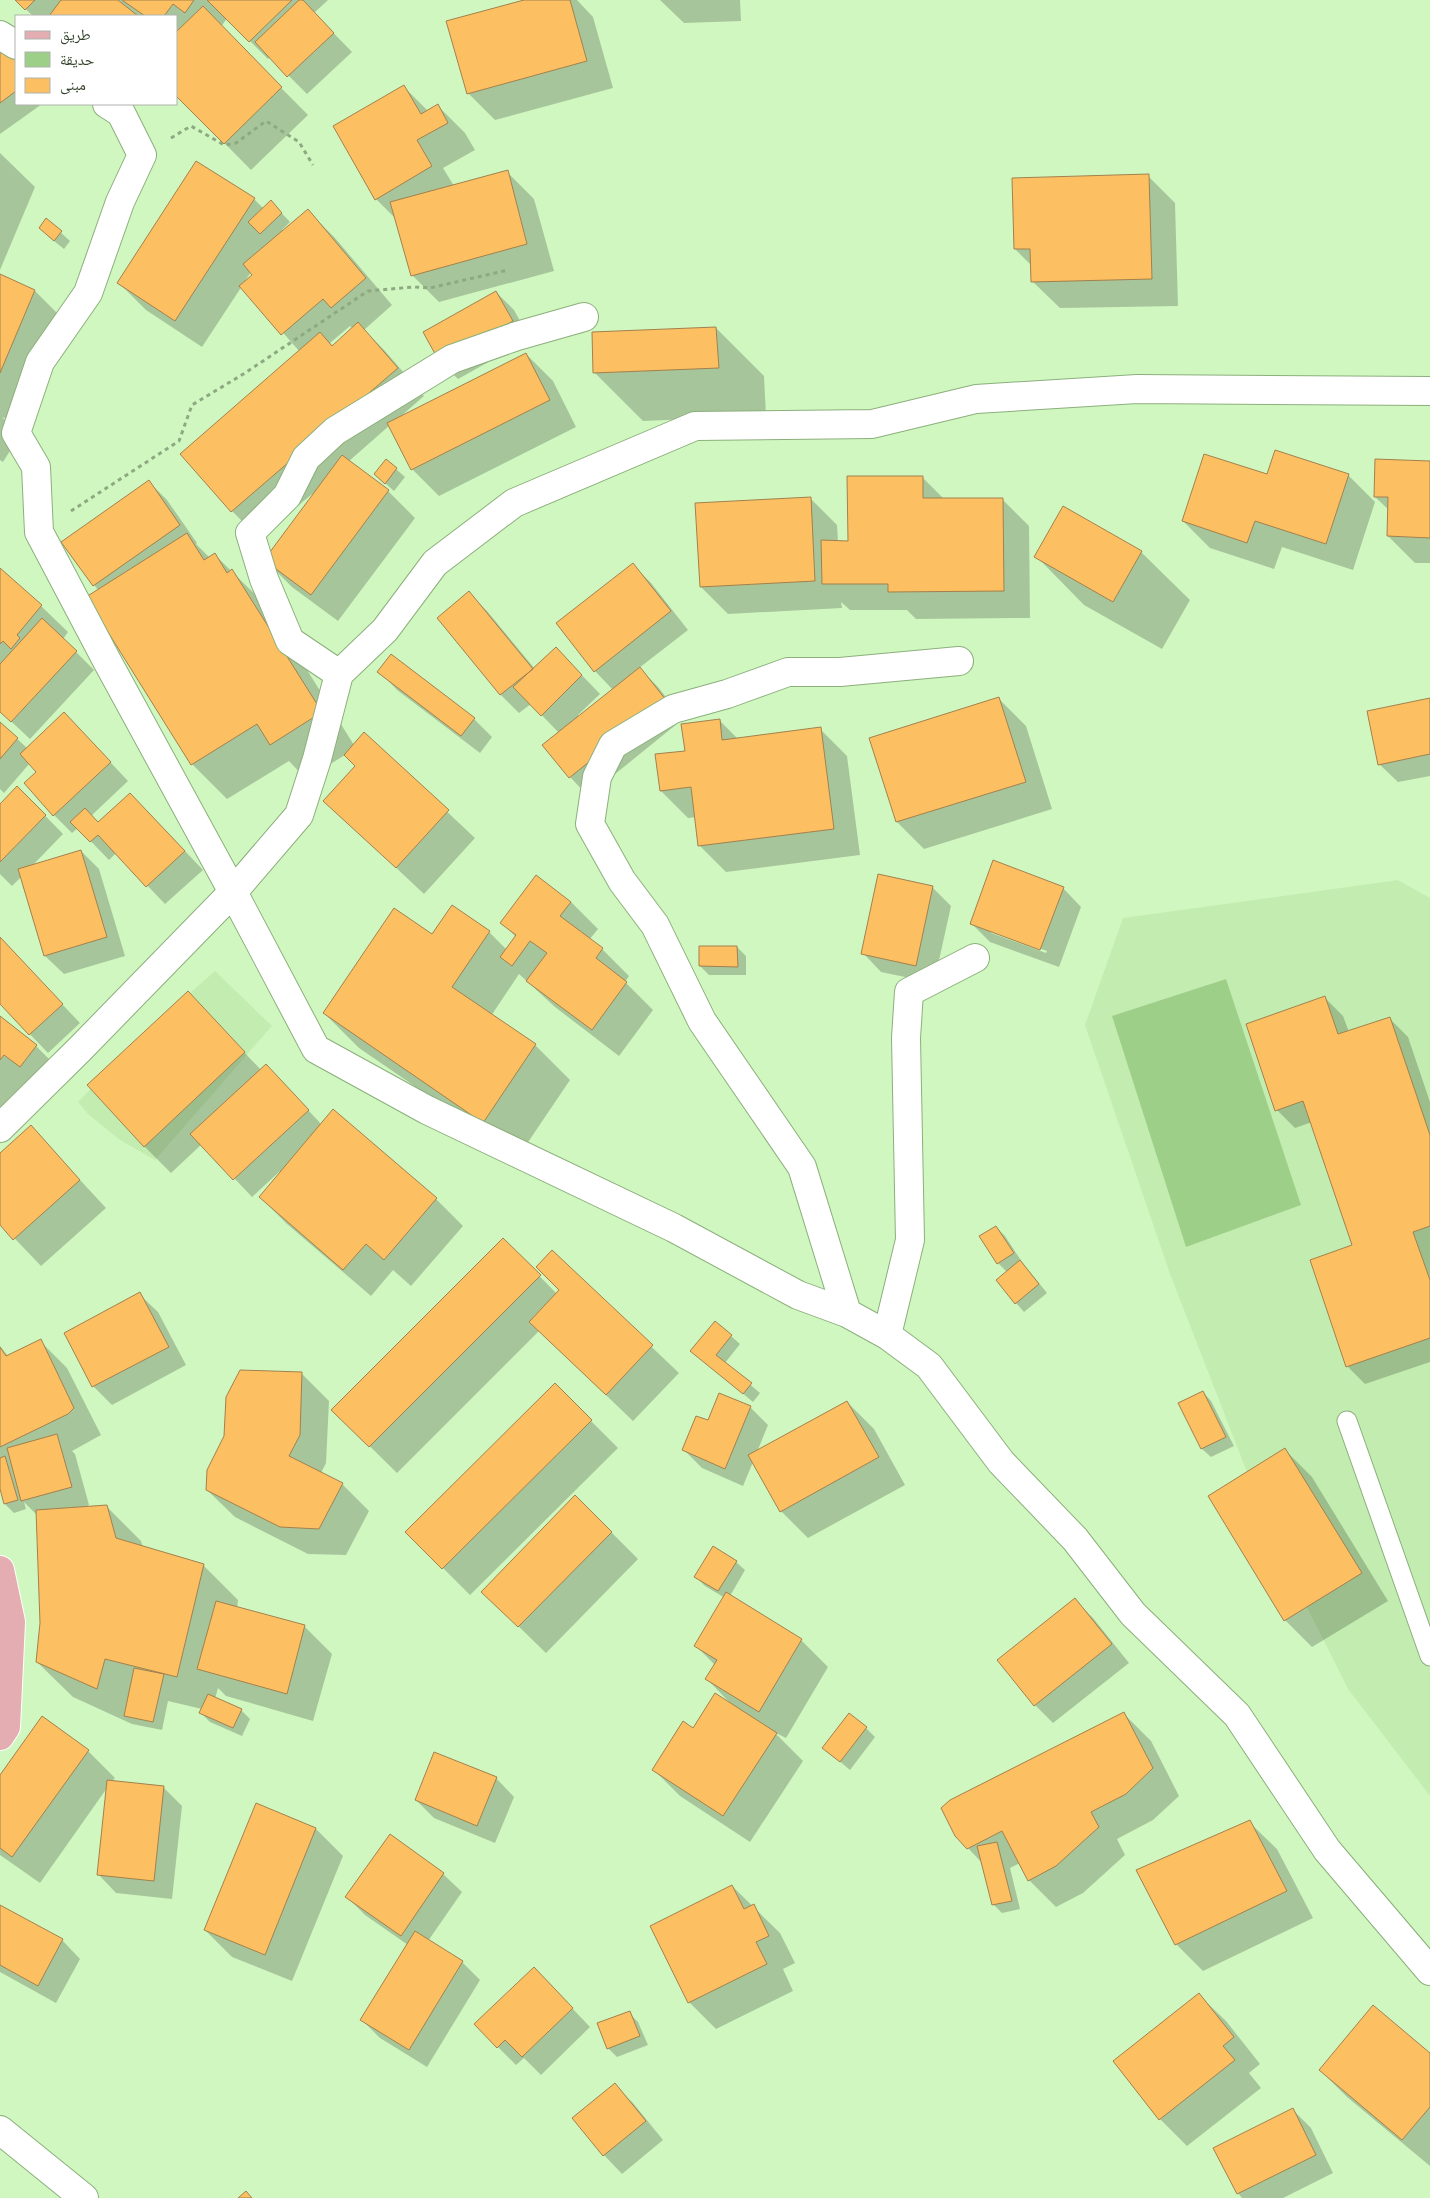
<svg xmlns="http://www.w3.org/2000/svg" width="1430" height="2198" font-family="'PT Sans Narrow','Noto Naskh Arabic',sans-serif">
	<style>
		.built { fill: #c3edb0 }
		.green { fill: #9ecf88 }
		.shadow { fill: #0003; fill-rule: evenodd }
		.building { fill: #fcc062; stroke: #a3804c }
		.lines { fill: none; stroke-linecap: round; stroke-linejoin: round }
		.service-casing { stroke: #8caf7c; stroke-width: 21 }
		.minor-casing { stroke: #8caf7c; stroke-width: 30 }
		.primary-casing { stroke: #fff; stroke-width: 30 }
		.path { stroke: #8da981; stroke-width: 3; stroke-dasharray: 4 4; stroke-linecap: butt }
		.service { stroke: #fff; stroke-width: 19 }
		.minor { stroke: #fff; stroke-width: 28 }
		.primary { stroke: #e3adb1; stroke-width: 28 }
	</style>
	<rect width="100%" height="100%" fill="#d1f7c1"/>
	<path class="built" d="M1398 880 1430 898V1796L1348 1689 1273 1539 1170 1274 1085 1025 1123 918Z
		M215 971 272 1026 155 1160 120 1140 88 1114 78 1102 151 1027Z"/>
	<path class="green" d="M1226 979 1301 1205 1186 1247 1112 1016Z"/>
	<path class="shadow" d="M16 0H328L314 13 352 52 307 94 270 57 268 59 227 18 221 27 308 115 251 170 176 94V16H33Z
		M528 0H577L593 17 613 88 495 120 468 93Z
		M660 0H740L741 21 684 23Z
		M0 38 16 54V104H42L0 134Z
		M404 87 428 111 438 106 465 133 475 150 443 168 454 186 507 172 534 199 554 271 439 302 412 275 397 220 376 199Z
		M0 153 35 187 0 270Z
		M1148 176 1175 203 1178 306 1060 308 1032 281V266L1015 249Z
		M254 199 264 209 271 202 290 222 282 230 283 232 308 211 335 238 392 305 364 330 385 351 424 396 400 417 526 354 553 381 576 427 439 496 412 469 390 425 348 462 388 491 415 518 338 621 292 587 265 560 317 490 259 538 232 511 182 454 300 352 242 286 202 347 146 310 119 283ZM251 272 254 275 245 281ZM350 326 353 329 333 346 330 343Z
		M47 220 70 241 64 249 49 237Z
		M0 276 35 291 70 326 27 427 2 417 20 435 3 462 0 460Z
		M496 292 514 310 530 339 458 379 440 361Z
		M716 328 764 376 766 416 643 421 595 373Z
		M1430 462V563H1415L1388 536 1389 510 1375 497Z
		M396 469 405 477 394 491 375 474Z
		M1348 475 1375 502 1353 570 1282 547 1274 569 1210 548 1183 521 1268 476Z
		M922 477 944 499H1002L1029 526 1030 618 916 619 907 610H850L841 602 842 608 728 614 701 587 810 498 837 525 838 542H849Z
		M149 482 167 500 197 543 196 544 210 558 215 555 267 606 354 745 364 734 475 838 424 894 325 801 357 766 345 755 306 779 289 761 227 799 192 764 87 597 98 590 62 542Z
		M1063 508 1141 552 1190 600 1162 649 1084 605 1036 556Z
		M633 565 651 583 688 630 639 668 658 687 683 719 588 796 570 777 544 745 559 733 531 704 519 713 501 695 439 618 469 593 487 611 535 669 574 667 600 694 578 715 579 717 613 690 595 671Z
		M0 570 41 606 68 632 63 639 94 670 30 739 0 711Z
		M379 671 474 719 492 737 480 753 397 690Z
		M999 699 1026 726 1052 809 924 849 897 822 871 739Z
		M1430 699V776L1398 782 1379 764Z
		M719 720 738 739 820 729 847 756 860 855 726 872 699 845 696 817 688 818 661 791 686 752Z
		M0 723 27 748 82 732 128 781 91 816 99 824 148 812 203 870 165 904 116 853 109 860 78 828 72 833 54 815 38 772 30 763 4 793 0 789Z
		M18 788 63 834 32 866 81 851 99 869 125 956 64 974 45 956 22 876 12 886 0 874V805Z
		M536 877 571 902 598 929 589 940 602 949 629 976 625 982 653 1010 619 1056 555 1007 519 974 491 1016 535 1045 570 1080 518 1157 359 1048 324 1013 433 936 452 906 489 932 507 950 516 937 502 923Z
		M932 887 951 906 934 983 881 972 863 953Z
		M1063 888 1081 907 1059 967 990 942 971 923ZM991 930 1047 951 1046 953 991 933Z
		M0 939 80 1023 48 1053 0 1003Z
		M737 947 746 956V975H709L700 966Z
		M188 993 261 1070 284 1084 322 1125 436 1199 463 1226 411 1286 393 1270 371 1296 287 1224 260 1197 281 1173 280 1171 252 1197 202 1144 171 1173 144 1146Z
		M1325 998 1343 1016 1349 1032 1390 1019 1408 1037 1430 1102V1362L1365 1384 1347 1366 1354 1246 1312 1122 1295 1128 1277 1110Z
		M0 1017 36 1046 63 1073 0 1121Z
		M31 1127 106 1208 41 1266 0 1223V1155Z
		M996 1227 1005 1236 1022 1262 1047 1293 1024 1312 1016 1303 1007 1272 998 1263Z
		M503 1239 557 1294 560 1291 552 1252 679 1373 633 1421 539 1331 397 1473 333 1410Z
		M139 1294 158 1312 186 1365 112 1405 94 1387 65 1333Z
		M731 1336 740 1344 725 1363 760 1393 753 1402 692 1351Z
		M40 1341 67 1368 101 1435 72 1451 75 1454 89 1505 83 1508 106 1506 141 1541 143 1548 203 1565 238 1600 237 1608 305 1627 332 1654 313 1721 226 1696 218 1688 215 1699 241 1710 250 1719 242 1736 210 1722 201 1713 202 1709 168 1701 162 1730 132 1724 73 1697 37 1662 41 1623 38 1516 24 1502 26 1509 14 1513 5 1504 0 1485V1346L8 1356Z
		M302 1374 329 1401 326 1463 321 1473 342 1484 369 1511 346 1555 308 1554 235 1517 207 1490Z
		M555 1385 618 1448 470 1595 407 1532Z
		M1203 1392 1211 1401 1234 1446 1211 1457 1202 1449 1179 1404Z
		M847 1402 874 1429 905 1485 808 1538 781 1511 753 1462 743 1486 702 1468 684 1450 708 1422 750 1407 768 1425 757 1452Z
		M1285 1450 1312 1477 1388 1601 1312 1647 1285 1620Z
		M611 1532 638 1559 546 1653 510 1618Z
		M736 1562 745 1570 730 1596 801 1640 828 1667 786 1738 774 1732 803 1761 750 1842 680 1796 653 1769 693 1729 730 1703 707 1679 715 1665 696 1646 725 1598 705 1586 696 1577Z
		M1075 1600 1093 1618 1129 1663 1053 1723 1035 1705Z
		M1124 1714 1151 1741 1179 1796 1153 1820 1117 1839 1125 1855 1083 1893 1056 1907 1029 1880 1020 1863 1010 1868 1020 1909 1002 1913 993 1904 983 1864 968 1848Z
		M866 1728 875 1737 850 1770 824 1748Z
		M88 1751 115 1778 112 1781 163 1787 182 1806 172 1899 116 1893 98 1874 107 1788 40 1883 0 1855V1778Z
		M496 1778 514 1797 495 1843 434 1818 416 1800Z
		M1249 1822 1277 1849 1313 1918 1203 1971 1176 1944Z
		M316 1829 343 1856 292 1981 232 1957 205 1930Z
		M390 1836 443 1874 462 1892 428 1941 462 1962 480 1980 427 2067 380 2038 362 2020 408 1945 365 1915 347 1897Z
		M732 1886 780 1933 795 1963 783 1969 793 1991 716 2029 689 2002Z
		M0 1906 62 1940 80 1959 56 2003 0 1972Z
		M552 1987 590 2027 541 2075 524 2058 516 2065 498 2047Z
		M1199 1995 1226 2021 1260 2064 1249 2073 1261 2088 1187 2146 1160 2119Z
		M629 2013 638 2022 648 2045 617 2057 608 2048Z
		M1430 2055V2166L1347 2097 1320 2070Z
		M614 2085 633 2103 663 2140 622 2174 604 2155Z
		M1293 2110 1311 2128 1333 2173 1283 2198H1242L1238 2193Z"/>
	<path class="building" d="M15 0H35L25 10Z
		M61 0H118L138 16H49Z
		M122 0H194L185 13 173 4 164 16H145Z
		M207 0H292L249 42Z
		M299 0H303L334 33 287 77 255 42Z
		M524 0H570L587 61 467 94 446 21Z
		M203 6 282 87 224 144 176 96V32Z
		M0 37 16 60V91L0 103Z
		M404 85 421 114 438 104 448 123 417 140 432 166 375 200 333 126Z
		M196 161 255 198 175 321 117 283Z
		M508 170 527 244 411 276 390 202Z
		M1149 174 1152 279 1031 282 1030 249H1014L1012 178Z
		M271 200 282 213 260 234 248 222Z
		M308 209 366 278 331 308 323 299 281 335 239 286 252 275 243 264Z
		M46 218 62 231 54 241 39 228Z
		M0 274 35 290 0 373Z
		M496 291 513 321 439 361 423 332Z
		M358 322 398 368 231 512 180 454 320 332 332 346Z
		M716 327 719 368 593 373 592 332Z
		M526 353 550 400 411 470 387 423Z
		M1275 450 1349 474 1326 544 1255 521 1247 543 1182 521 1204 454 1267 474Z
		M342 455 389 490 311 595 264 560Z
		M386 459 397 468 385 484 374 474Z
		M1375 459 1430 461V538L1387 536 1388 497H1374Z
		M847 476H923V498H1003L1004 591 888 592V584H822L821 540 848 541Z
		M149 480 180 525 93 586 61 542Z
		M811 497 815 581 700 587 695 503Z
		M1063 506 1142 551 1113 602 1034 557Z
		M187 533 204 560 215 553 227 573 232 569 322 712 270 745 257 724 191 765 86 597Z
		M633 563 671 611 594 672 556 623Z
		M0 568 42 605 17 635 20 638 11 649 3 641 0 644Z
		M469 591 533 669 500 695 437 618Z
		M42 618 77 651 11 722 0 712V664Z
		M556 647 582 675 541 716 513 687Z
		M391 654 475 718 461 736 377 672Z
		M640 667 666 700 569 778 542 745Z
		M999 697 1026 782 896 822 869 738Z
		M1430 698V754L1378 765 1367 711Z
		M64 712 111 762 53 816 24 783 36 772 20 754Z
		M720 719 722 740 821 727 834 829 698 846 691 787 660 791 655 754 685 751 681 724Z
		M0 722 18 738 0 759Z
		M364 732 449 810 396 868 323 801 355 766 344 755Z
		M17 786 46 815 0 862V804Z
		M130 793 185 851 146 887 98 835 90 842 70 822 85 808 98 822Z
		M81 850 107 937 44 956 18 869Z
		M993 860 1064 887 1040 950 970 924Z
		M878 874 933 886 916 966 861 954Z
		M536 875 571 902 560 916 603 948 596 958 627 982 592 1030 526 981 547 953 530 941 512 966 500 957 516 935 500 923Z
		M452 905 490 931 452 987 536 1044 483 1123 323 1013 394 908 432 934Z
		M0 937 63 1004 29 1035 0 1004Z
		M699 946H737L738 967 699 966Z
		M188 991 245 1052 144 1147 87 1085Z
		M1325 996 1338 1034 1390 1017 1430 1135V1226L1413 1232 1430 1280V1338L1346 1367 1310 1260 1352 1245 1303 1101 1275 1111 1246 1024Z
		M0 1016 37 1045 20 1067 4 1055 0 1060Z
		M266 1064 309 1110 233 1180 190 1134Z
		M333 1109 437 1198 384 1260 366 1244 343 1270 259 1197Z
		M31 1125 80 1180 13 1240 0 1225V1153Z
		M996 1226 1014 1253 997 1264 979 1236Z
		M503 1238 541 1275 369 1447 331 1410Z
		M552 1250 653 1345 606 1395 529 1322 559 1290 536 1267Z
		M1020 1260 1039 1284 1015 1304 996 1280Z
		M140 1292 169 1347 92 1387 64 1333Z
		M715 1321 732 1335 716 1355 752 1383 743 1394 690 1351Z
		M41 1339 74 1408 68 1414 0 1447V1347L6 1356Z
		M240 1370 302 1372 300 1435 289 1456 343 1483 319 1529 280 1527 206 1490 207 1470 224 1436 226 1397Z
		M555 1383 592 1420 442 1569 405 1532Z
		M1203 1391 1226 1437 1201 1449 1178 1403Z
		M719 1393 751 1406 725 1469 682 1450 696 1416 708 1420Z
		M847 1401 879 1457 780 1512 748 1455Z
		M57 1434 72 1487 21 1501 7 1448Z
		M1285 1448 1362 1573 1284 1621 1208 1496Z
		M5 1456 18 1500 4 1504 0 1489V1458Z
		M575 1495 612 1532 518 1627 481 1592Z
		M107 1505 116 1538 204 1564 177 1677 105 1659 97 1689 36 1662 40 1623 36 1510Z
		M713 1546 737 1561 718 1591 694 1577Z
		M726 1592 802 1639 759 1712 705 1679 717 1660 694 1646Z
		M1075 1598 1112 1644 1034 1706 997 1660Z
		M216 1601 305 1625 287 1694 197 1669Z
		M134 1668 164 1674 153 1722 124 1716Z
		M715 1693 777 1733 723 1816 652 1770 683 1721 693 1728Z
		M208 1694 242 1709 233 1728 199 1713Z
		M1124 1712 1153 1768 1126 1794 1091 1812 1099 1827 1056 1866 1028 1881 1002 1831 967 1849 955 1836 941 1808 950 1800Z
		M849 1713 867 1727 840 1762 822 1748Z
		M42 1716 89 1750 12 1857 0 1848V1775Z
		M434 1752 497 1777 477 1826 415 1800Z
		M107 1780 164 1786 154 1881 97 1875Z
		M256 1803 316 1828 265 1955 204 1930Z
		M1250 1820 1287 1891 1175 1945 1136 1870Z
		M390 1834 444 1873 401 1936 345 1897Z
		M997 1842 1012 1901 992 1905 977 1846Z
		M732 1885 744 1909 754 1904 769 1936 756 1942 767 1964 688 2003 650 1926Z
		M0 1905 63 1939 38 1986 0 1965Z
		M415 1931 463 1961 409 2050 360 2020Z
		M534 1967 573 2008 522 2057 505 2040 497 2048 474 2024Z
		M1199 1993 1234 2037 1223 2046 1235 2060 1159 2120 1113 2061Z
		M1373 2005 1430 2053V2107L1402 2140 1319 2070Z
		M630 2011 640 2036 607 2049 597 2023Z
		M615 2083 646 2121 603 2156 572 2118Z
		M1293 2108 1316 2155 1237 2194 1213 2148Z
		M246 2191 252 2198H238Z"/>
	<g class="lines">
		<g class="service-casing">
			<path id="service" d="M1347 1421 1430 1656"/>
		</g>
		<g class="minor-casing">
			<path id="minor" d="M0 35 16 45
				M107 104 121 113 142 155 120 202 88 293 40 362 16 433 36 467 39 532 107 661 233 892 316 1049 427 1110 674 1228 798 1295 847 1313 887 1335 929 1366 1001 1462 1075 1539 1133 1614 1237 1715 1327 1850 1430 1971
				M339 674 290 641 264 579 250 533 287 496 306 458 335 431 452 359 517 336 584 317
				M0 1128 80 1049 233 892 299 815 317 759 339 674 385 630 435 563 514 503 695 426 872 424 976 399 1137 389 1430 391
				M847 1313 802 1167 702 1021 655 925 622 881 590 824 597 777 613 745 673 709 727 694 788 672H840L959 661
				M887 1335 910 1240 906 1038 909 992 975 958
				M0 2130 84 2198"/>
		</g>
		<g class="primary-casing">
			<path id="primary" d="M0 1570 11 1622 6 1727 0 1736"/>
		</g>
		<path class="path" d="M171 138 191 126 224 145 236 143 266 121 299 142 313 165
			M71 511 179 441 192 405 245 373 368 291 413 287 430 288 508 270"/>
		<use href="#service" class="service"/>
		<use href="#minor" class="minor"/>
		<use href="#primary" class="primary"/>
	</g>
	<rect x="15" y="15" width="162" height="90" fill="#ffffff" stroke="#adb3ab"/>
	<rect x="25" y="31" width="25" height="8" fill="#e3adb1" stroke="#adb3ab"/>
	<text x="60" y="40" font-size="15" fill="#33422c">طريق</text>
	<rect x="25" y="52" width="25" height="15" fill="#9ecf88" stroke="#adb3ab"/>
	<text x="60" y="65" font-size="15" fill="#33422c">حديقة</text>
	<rect x="25" y="78" width="25" height="15" fill="#fcc062" stroke="#adb3ab"/>
	<text x="60" y="90" font-size="15" fill="#33422c">مبنى</text>
</svg>
